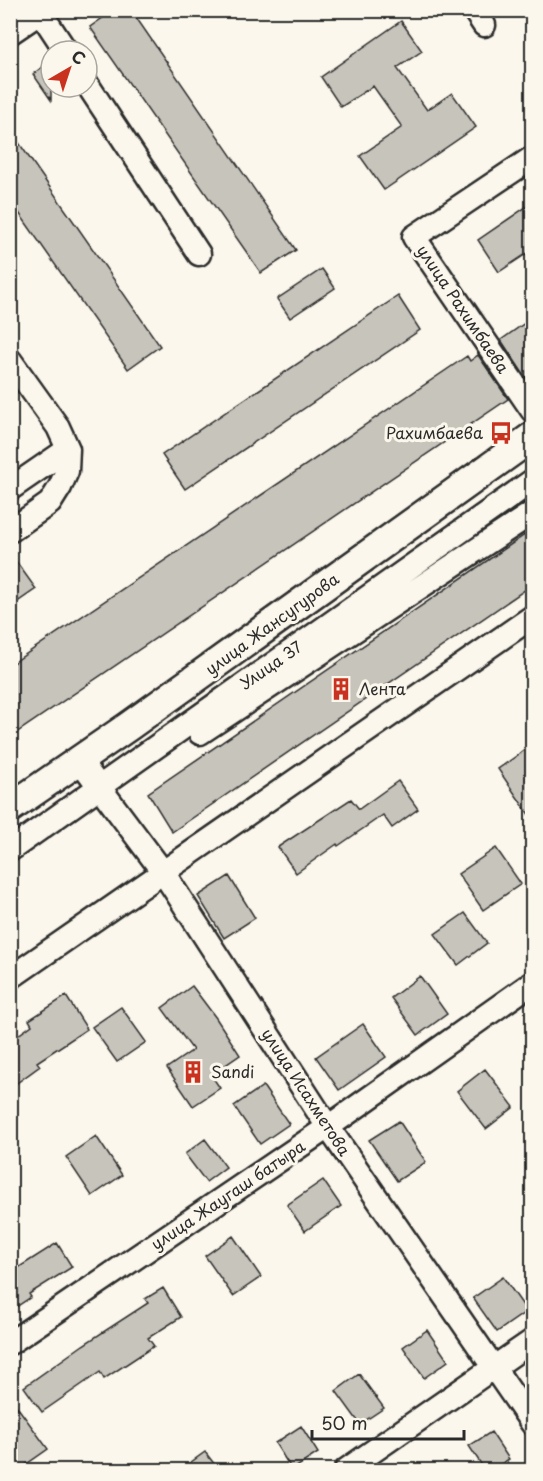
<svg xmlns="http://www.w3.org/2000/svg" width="543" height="1481" font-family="'Playpen Sans',sans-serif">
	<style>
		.building { fill: #c7c4bc; stroke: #2b2b2b; stroke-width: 1.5 }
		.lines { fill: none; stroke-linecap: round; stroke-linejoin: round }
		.minor-casing { stroke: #2b2b2b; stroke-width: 27 }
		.major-casing { stroke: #2b2b2b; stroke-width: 33 }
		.minor { stroke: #fbf7ec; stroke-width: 22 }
		.major { stroke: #fbf7ec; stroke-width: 28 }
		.labels { text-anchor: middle; stroke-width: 6; stroke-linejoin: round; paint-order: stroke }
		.street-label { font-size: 16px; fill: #2b2b2b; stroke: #fbf7ec }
		.poi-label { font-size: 16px; fill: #2b2b2b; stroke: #fbf7ec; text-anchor: start }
	</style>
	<rect width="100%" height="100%" fill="#fbf7ec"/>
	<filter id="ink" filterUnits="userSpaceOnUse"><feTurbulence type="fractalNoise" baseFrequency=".0167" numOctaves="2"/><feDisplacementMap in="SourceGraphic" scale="12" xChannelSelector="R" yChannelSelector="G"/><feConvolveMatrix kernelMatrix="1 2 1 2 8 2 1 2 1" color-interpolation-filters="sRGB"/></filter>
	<g filter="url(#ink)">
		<path class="building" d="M114 10H131L296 250 261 273 90 27Z
			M401 21 422 51 397 68 427 110 452 93 476 127 384 190 360 156 402 127 373 86 341 107 321 77Z
			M51 61V100L33 74Z
			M10 130 160 346 128 369 10 200Z
			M532 203V250L499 272 478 240Z
			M322 269 335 288 290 318 277 299Z
			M398 296 420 330 185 489 162 455Z
			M532 318V387L501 340Z
			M478 355 508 399 10 737V665L467 356 470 361Z
			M532 530V585L172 832 148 793Z
			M10 553 36 589 10 607Z
			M532 745V819L498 769Z
			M398 781 418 809 392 828 383 815 338 846 337 844 296 873 278 847 351 799 359 809Z
			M496 848 521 884 483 910 458 874Z
			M229 876 255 918 224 938 198 896Z
			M465 913 487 943 458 965 435 934Z
			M420 976 447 1014 418 1035 391 998Z
			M192 986 216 1018 240 1055 211 1075 220 1088 193 1106 167 1068 193 1050 162 1008Z
			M66 996 87 1029 37 1062 40 1066 10 1088V1041L32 1025 29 1020Z
			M121 1007 146 1042 117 1062 92 1027Z
			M363 1024 386 1057 339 1090 316 1057Z
			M485 1069 514 1107 486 1129 457 1091Z
			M263 1086 289 1124 260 1144 234 1106Z
			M399 1121 426 1162 397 1181 369 1140Z
			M96 1136 122 1175 92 1196 66 1157Z
			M205 1139 226 1167 206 1182 185 1154Z
			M323 1180 341 1206 305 1231 287 1205Z
			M233 1236 261 1277 233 1296 205 1256Z
			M57 1243 72 1267 29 1294 31 1297 10 1311V1273Z
			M503 1277 527 1311 497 1332 473 1298Z
			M163 1288 181 1317 148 1338 154 1346 104 1379 100 1372 42 1412 24 1387 83 1345 148 1303 145 1299Z
			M427 1330 448 1361 424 1378 403 1347Z
			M359 1374 384 1408 360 1424 336 1391Z
			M10 1397 48 1449 18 1470 10 1462Z
			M301 1426 318 1453 292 1470 275 1443Z
			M491 1432 509 1459 492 1470H485L469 1446Z
			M205 1452 219 1470H180Z"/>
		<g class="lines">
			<g class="minor-casing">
				<path id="minor" d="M474 10 484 25
					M41 13 66 51
					M10 33 44 10
					M87 84 199 254
					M532 158 414 237 532 410
					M10 360 58 427 68 449 67 471 60 487 50 503 10 531
					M10 489 68 449
					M200 733 532 513
					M80 761 163 872 328 1127 494 1368 532 1423
					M10 850 532 481
					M10 978 532 617
					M10 1343 328 1127 532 983
					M346 1470 532 1341"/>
			</g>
			<g class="major-casing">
				<path id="major" d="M10 808 129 726 532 437"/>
			</g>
			<use href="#minor" class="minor"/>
			<use href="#major" class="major"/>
		</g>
	</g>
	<defs>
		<g id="bus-bare" transform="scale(1.8)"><path d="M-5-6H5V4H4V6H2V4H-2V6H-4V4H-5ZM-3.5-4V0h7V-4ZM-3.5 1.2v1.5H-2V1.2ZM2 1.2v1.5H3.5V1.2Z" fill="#c8321e" stroke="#fbf7ec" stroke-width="2.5" paint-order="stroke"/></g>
		<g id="building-bare" transform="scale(1.8)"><path d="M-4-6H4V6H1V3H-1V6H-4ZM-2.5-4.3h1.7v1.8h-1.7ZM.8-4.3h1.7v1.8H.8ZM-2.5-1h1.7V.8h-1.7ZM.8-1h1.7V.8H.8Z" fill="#c8321e" stroke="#fbf7ec" stroke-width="2.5" paint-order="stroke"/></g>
	</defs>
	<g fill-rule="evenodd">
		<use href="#bus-bare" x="501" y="433"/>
		<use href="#building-bare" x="341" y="689"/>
		<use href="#building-bare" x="193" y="1072"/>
	</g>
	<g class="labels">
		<g class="street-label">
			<text transform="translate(463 309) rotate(56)" y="6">улица Рахимбаева</text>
			<text transform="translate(272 624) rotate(-36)" y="6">улица Жансугурова</text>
			<text transform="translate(271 665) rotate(-35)" y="6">Улица 37</text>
			<text transform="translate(306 1092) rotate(57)" y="6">улица Исахметова</text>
			<text transform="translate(228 1195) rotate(-34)" y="6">улица Жаугаш батыра</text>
		</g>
		<g class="poi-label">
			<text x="483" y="439" text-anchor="end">Рахимбаева</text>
			<text x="359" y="695">Лента</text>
			<text x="211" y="1078">Sandi</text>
		</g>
	</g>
	<rect width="543" height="1481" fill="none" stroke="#fbf7ec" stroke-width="36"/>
	<rect x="18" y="18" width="507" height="1445" fill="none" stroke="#2b2b2b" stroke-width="2" filter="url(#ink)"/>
	<g transform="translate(69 69) rotate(39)"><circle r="28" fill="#fbf7ec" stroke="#a8a59f" stroke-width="1.5"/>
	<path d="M0-4.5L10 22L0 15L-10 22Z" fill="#c8321e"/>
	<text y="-9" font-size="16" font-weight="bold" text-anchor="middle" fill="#2b2b2b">С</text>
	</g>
	<path d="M312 1430v9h152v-9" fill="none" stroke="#2b2b2b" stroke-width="3"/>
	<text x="321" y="1430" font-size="18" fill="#2b2b2b" stroke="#fbf7ec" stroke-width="4.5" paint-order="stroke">50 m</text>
</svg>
